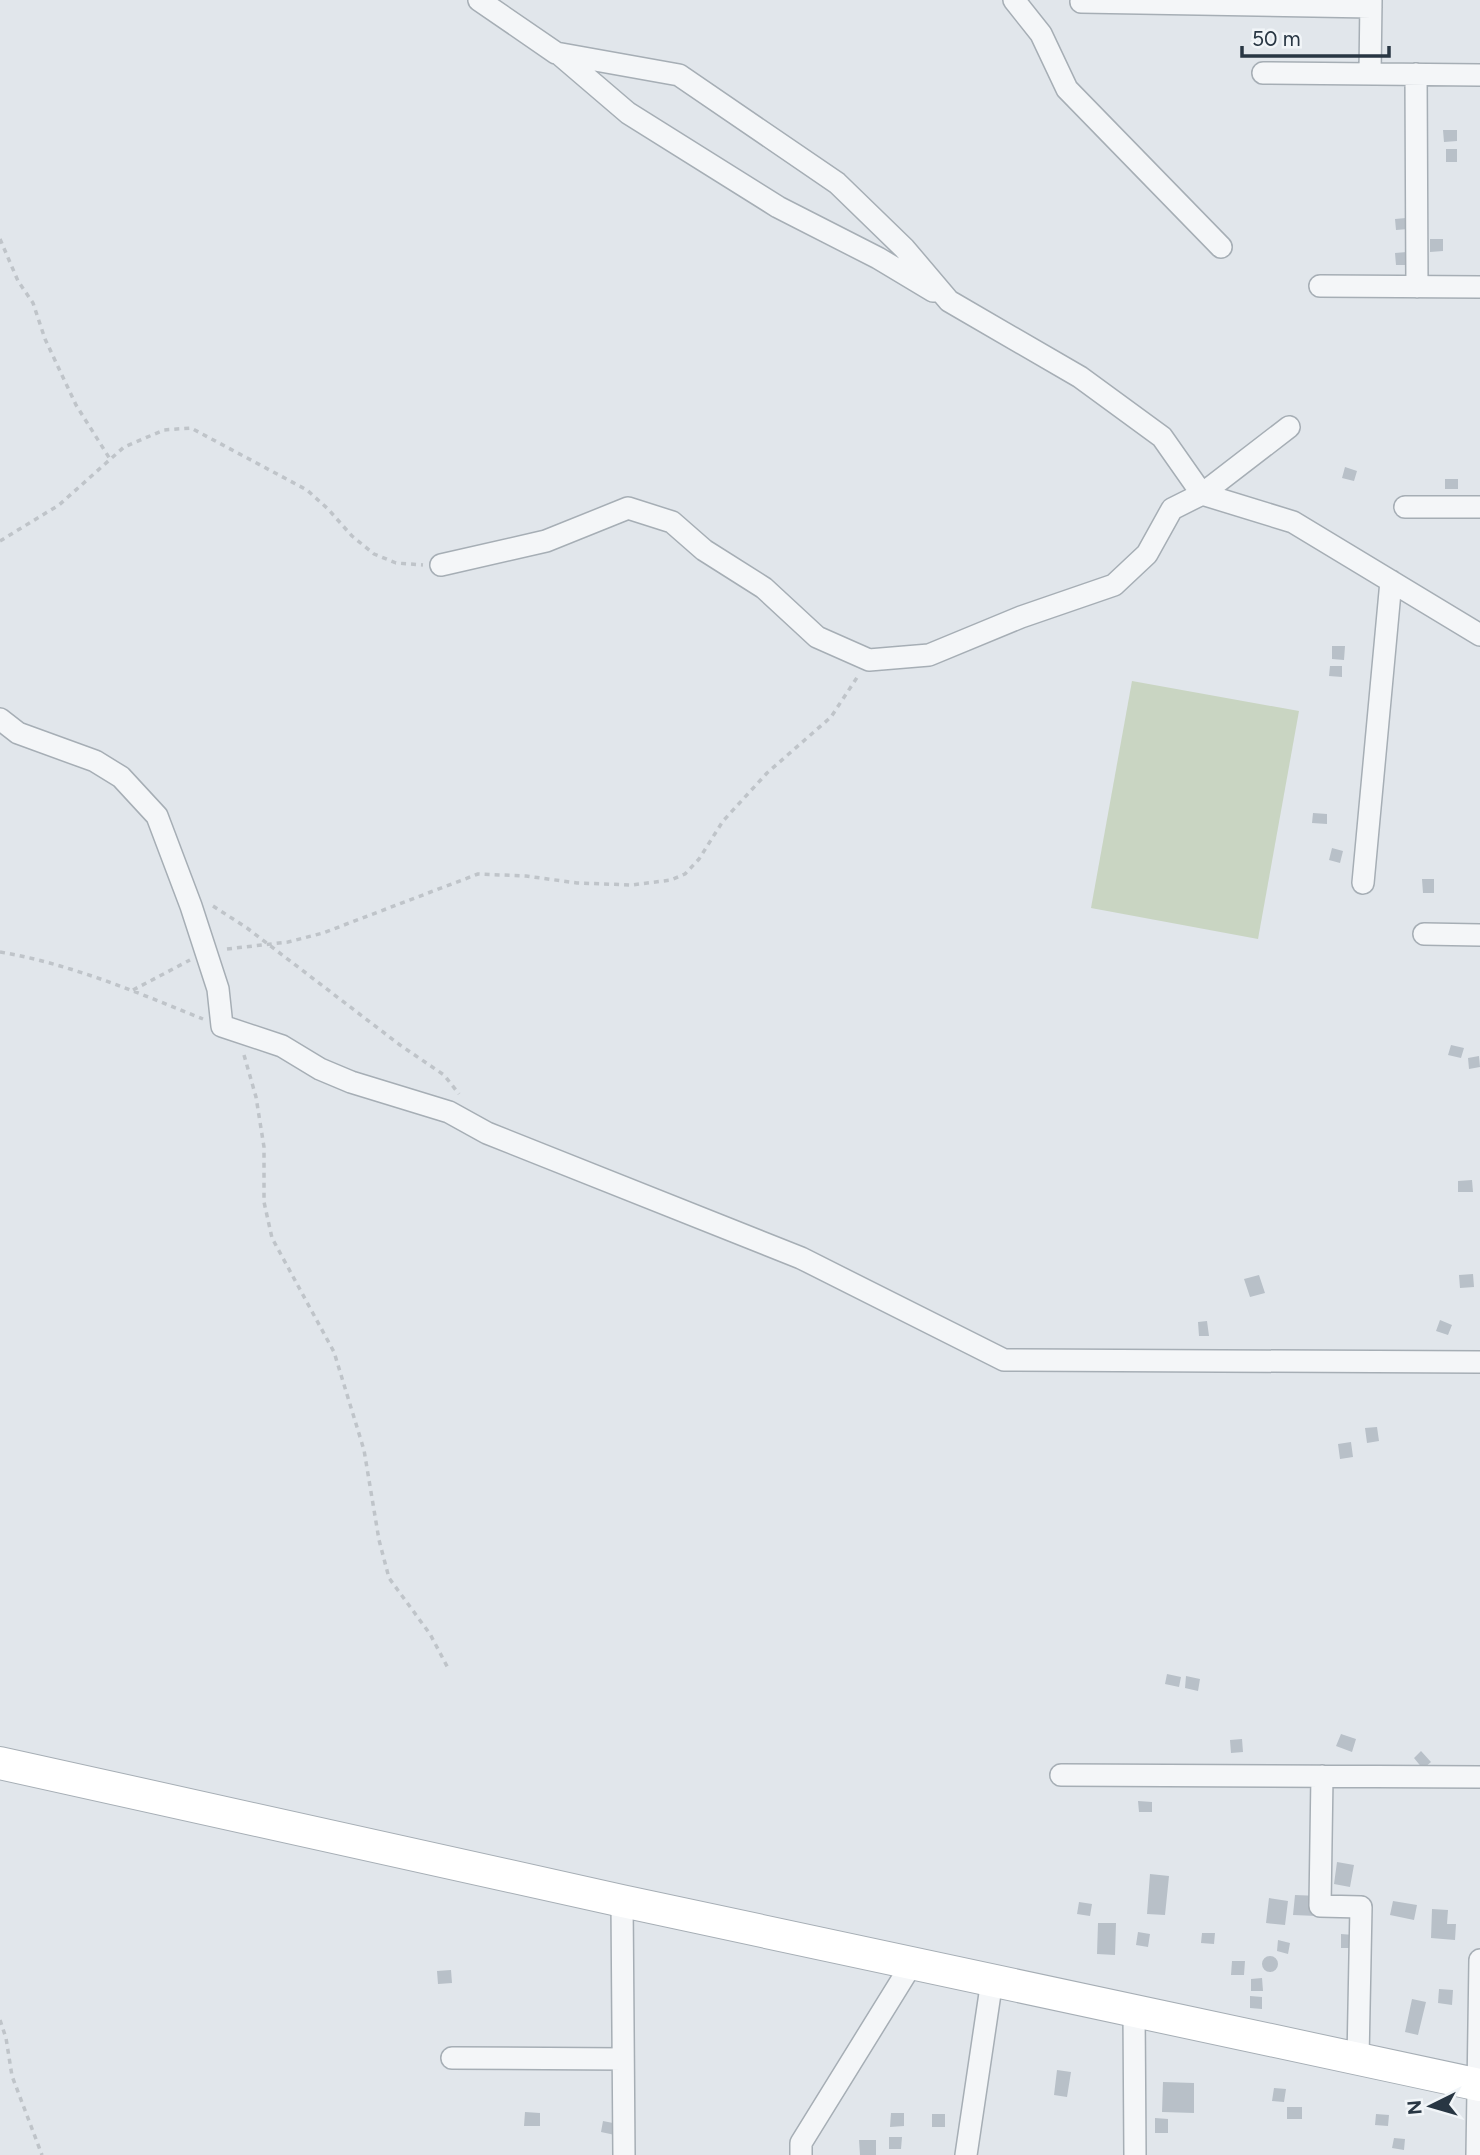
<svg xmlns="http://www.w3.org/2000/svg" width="1480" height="2155" font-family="Figtree,sans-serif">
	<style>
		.green { fill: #c9d5c2 }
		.building { fill: #b8c0c8 }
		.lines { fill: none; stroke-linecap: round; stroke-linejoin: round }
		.minor-casing { stroke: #a6aeb5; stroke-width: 24 }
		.secondary-casing { stroke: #a6aeb5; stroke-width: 34 }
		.path { stroke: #bfc4c9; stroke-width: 3.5; stroke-dasharray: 5 5; stroke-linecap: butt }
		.minor { stroke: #f4f6f8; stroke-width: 21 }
		.secondary { stroke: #fff; stroke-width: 32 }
	</style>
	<rect width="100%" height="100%" fill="#e1e6eb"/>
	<path class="green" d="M1132 681 1299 711 1258 939 1091 908Z"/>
	<path class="building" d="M1443 130H1457V141L1444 142Z
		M1446 149H1457V162H1446Z
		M1406 218 1408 229 1396 230 1395 219Z
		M1430 239H1443V251L1430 252Z
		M1407 252 1408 265H1396L1395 253Z
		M1345 467 1357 471 1354 481 1342 478Z
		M1445 479H1458V489H1445Z
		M1332 646H1345L1344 660 1332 659Z
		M1330 666H1342V677L1329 676Z
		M1313 813 1327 814V824L1312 823Z
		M1332 848 1343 851 1340 863 1329 860Z
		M1422 879H1434V893H1423Z
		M1451 1045 1464 1048 1461 1058 1448 1055Z
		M1479 1056 1480 1067 1469 1069 1468 1058Z
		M1472 1180 1473 1192H1458V1181Z
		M1473 1274 1474 1287 1460 1288 1459 1275Z
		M1259 1275 1265 1293 1250 1297 1244 1279Z
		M1440 1320 1452 1325 1448 1335 1436 1331Z
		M1207 1321 1209 1336H1199L1198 1322Z
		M1377 1427 1379 1441 1367 1443 1365 1428Z
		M1351 1442 1353 1457 1340 1459 1338 1444Z
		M1167 1674 1181 1677 1179 1687 1165 1684Z
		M1186 1676 1200 1679 1198 1691 1185 1688Z
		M1341 1734 1356 1739 1352 1752 1336 1746Z
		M1242 1739 1243 1752 1231 1753 1230 1740Z
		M1421 1751 1431 1762 1423 1769 1414 1758Z
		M1138 1801 1152 1802V1812H1139Z
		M1337 1862 1354 1865 1350 1887 1334 1884Z
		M1150 1874 1169 1876 1165 1915 1147 1914Z
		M1295 1895 1319 1896 1317 1916 1293 1915Z
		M1269 1898 1288 1901 1285 1925 1266 1923Z
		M1393 1901 1417 1905 1414 1920 1390 1915Z
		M1079 1902 1092 1904 1090 1916 1077 1914Z
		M1432 1909 1448 1910 1447 1924H1456L1455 1940 1431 1938Z
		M1098 1923H1116L1115 1955 1097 1954Z
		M1138 1932 1150 1934 1148 1947 1136 1945Z
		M1202 1933H1215L1214 1944 1201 1943Z
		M1341 1934 1354 1935 1353 1948H1341Z
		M1278 1940 1290 1943 1288 1954 1277 1951Z
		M1262 1964a8 8 0 1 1 16 0a8 8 0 1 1-16 0Z
		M1232 1961H1245L1244 1975H1231Z
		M451 1970 452 1983 438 1984 437 1971Z
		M1262 1978 1263 1991H1251V1979Z
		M1439 1989 1453 1990 1452 2005 1438 2003Z
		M1250 1996 1262 1997V2009L1250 2008Z
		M1412 1999 1426 2002 1418 2035 1405 2032Z
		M1057 2070 1071 2072 1067 2097 1054 2095Z
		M1163 2082 1194 2083V2113L1162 2112Z
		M1274 2088 1286 2089 1284 2102 1272 2101Z
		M1287 2107H1302V2119H1287Z
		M525 2112 540 2113V2126H524Z
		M891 2113H904V2126L890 2127Z
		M932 2114H945V2127H932Z
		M1376 2114 1389 2115 1388 2126 1375 2125Z
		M1155 2118 1168 2119V2133H1155Z
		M603 2121 618 2124 615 2135 601 2132Z
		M889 2137H902L901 2149H889Z
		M1394 2138 1405 2139 1404 2150 1392 2148Z
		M859 2140H876V2155H860Z"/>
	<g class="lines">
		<g class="minor-casing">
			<path id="minor" d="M479 0 556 53 679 75 837 183 904 248 949 301 1080 377 1162 437 1202 494 1293 522 1480 635
				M1014 0 1041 34 1067 89 1221 247
				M1081 2 1371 7
				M559 54 628 113 778 207 878 258 933 291
				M1263 73 1480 75
				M1370 74 1371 0
				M1416 74 1417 287
				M1320 286 1480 287
				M1405 507H1480
				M441 565 546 541 628 508 672 522 704 550 764 588 817 637 869 660 929 655 1021 617 1114 585 1147 554 1172 509 1202 494 1289 427
				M0 719 18 733 95 761 121 777 157 816 191 906 218 989 222 1026 282 1046 320 1069 351 1082 449 1112 487 1133 801 1258 1004 1360 1480 1362
				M1363 883 1391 581
				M1424 934 1480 935
				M1061 1775 1480 1777
				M1322 1776 1320 1906 1361 1907 1358 2059
				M622 1901 624 2155
				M1134 2010 1135 2155
				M452 2058 623 2059
				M801 2155V2143L913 1962
				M966 2155 992 1980
				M1477 2155 1480 1960"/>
		</g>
		<g class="secondary-casing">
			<path id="secondary" d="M0 1763 622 1901 1480 2085"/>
		</g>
		<path class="path" d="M0 239 18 281 33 303 45 339 76 405 110 459
			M0 541 59 505 124 447 164 430 191 428 307 490 328 509 352 536 374 554 396 563 423 565
			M213 906 247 928 400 1045 444 1075 459 1094
			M227 949 288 942 323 933 478 874 526 876 577 883 632 885 671 880 685 874 699 859 723 821 767 773 831 717 858 676
			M0 952C71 964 136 992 203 1019
			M133 990 190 960
			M244 1055 256 1097 264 1147V1202L272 1238 334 1352 364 1450 379 1540 389 1578 430 1634 449 1670
			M0 2020 6 2038 12 2076 42 2155"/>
		<use href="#minor" class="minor"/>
		<use href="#secondary" class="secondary"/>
	</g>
	<g transform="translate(1431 2106) rotate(265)" stroke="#f1f5f8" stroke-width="5" paint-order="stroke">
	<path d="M0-5L12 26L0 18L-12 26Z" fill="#283643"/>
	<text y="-10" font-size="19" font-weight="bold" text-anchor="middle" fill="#283643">N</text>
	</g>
	<path d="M1242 46v10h147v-10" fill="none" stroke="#283643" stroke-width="3.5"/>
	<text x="1252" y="46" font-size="21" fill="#283643" stroke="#f1f5f8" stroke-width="5" paint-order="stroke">50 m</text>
</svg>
